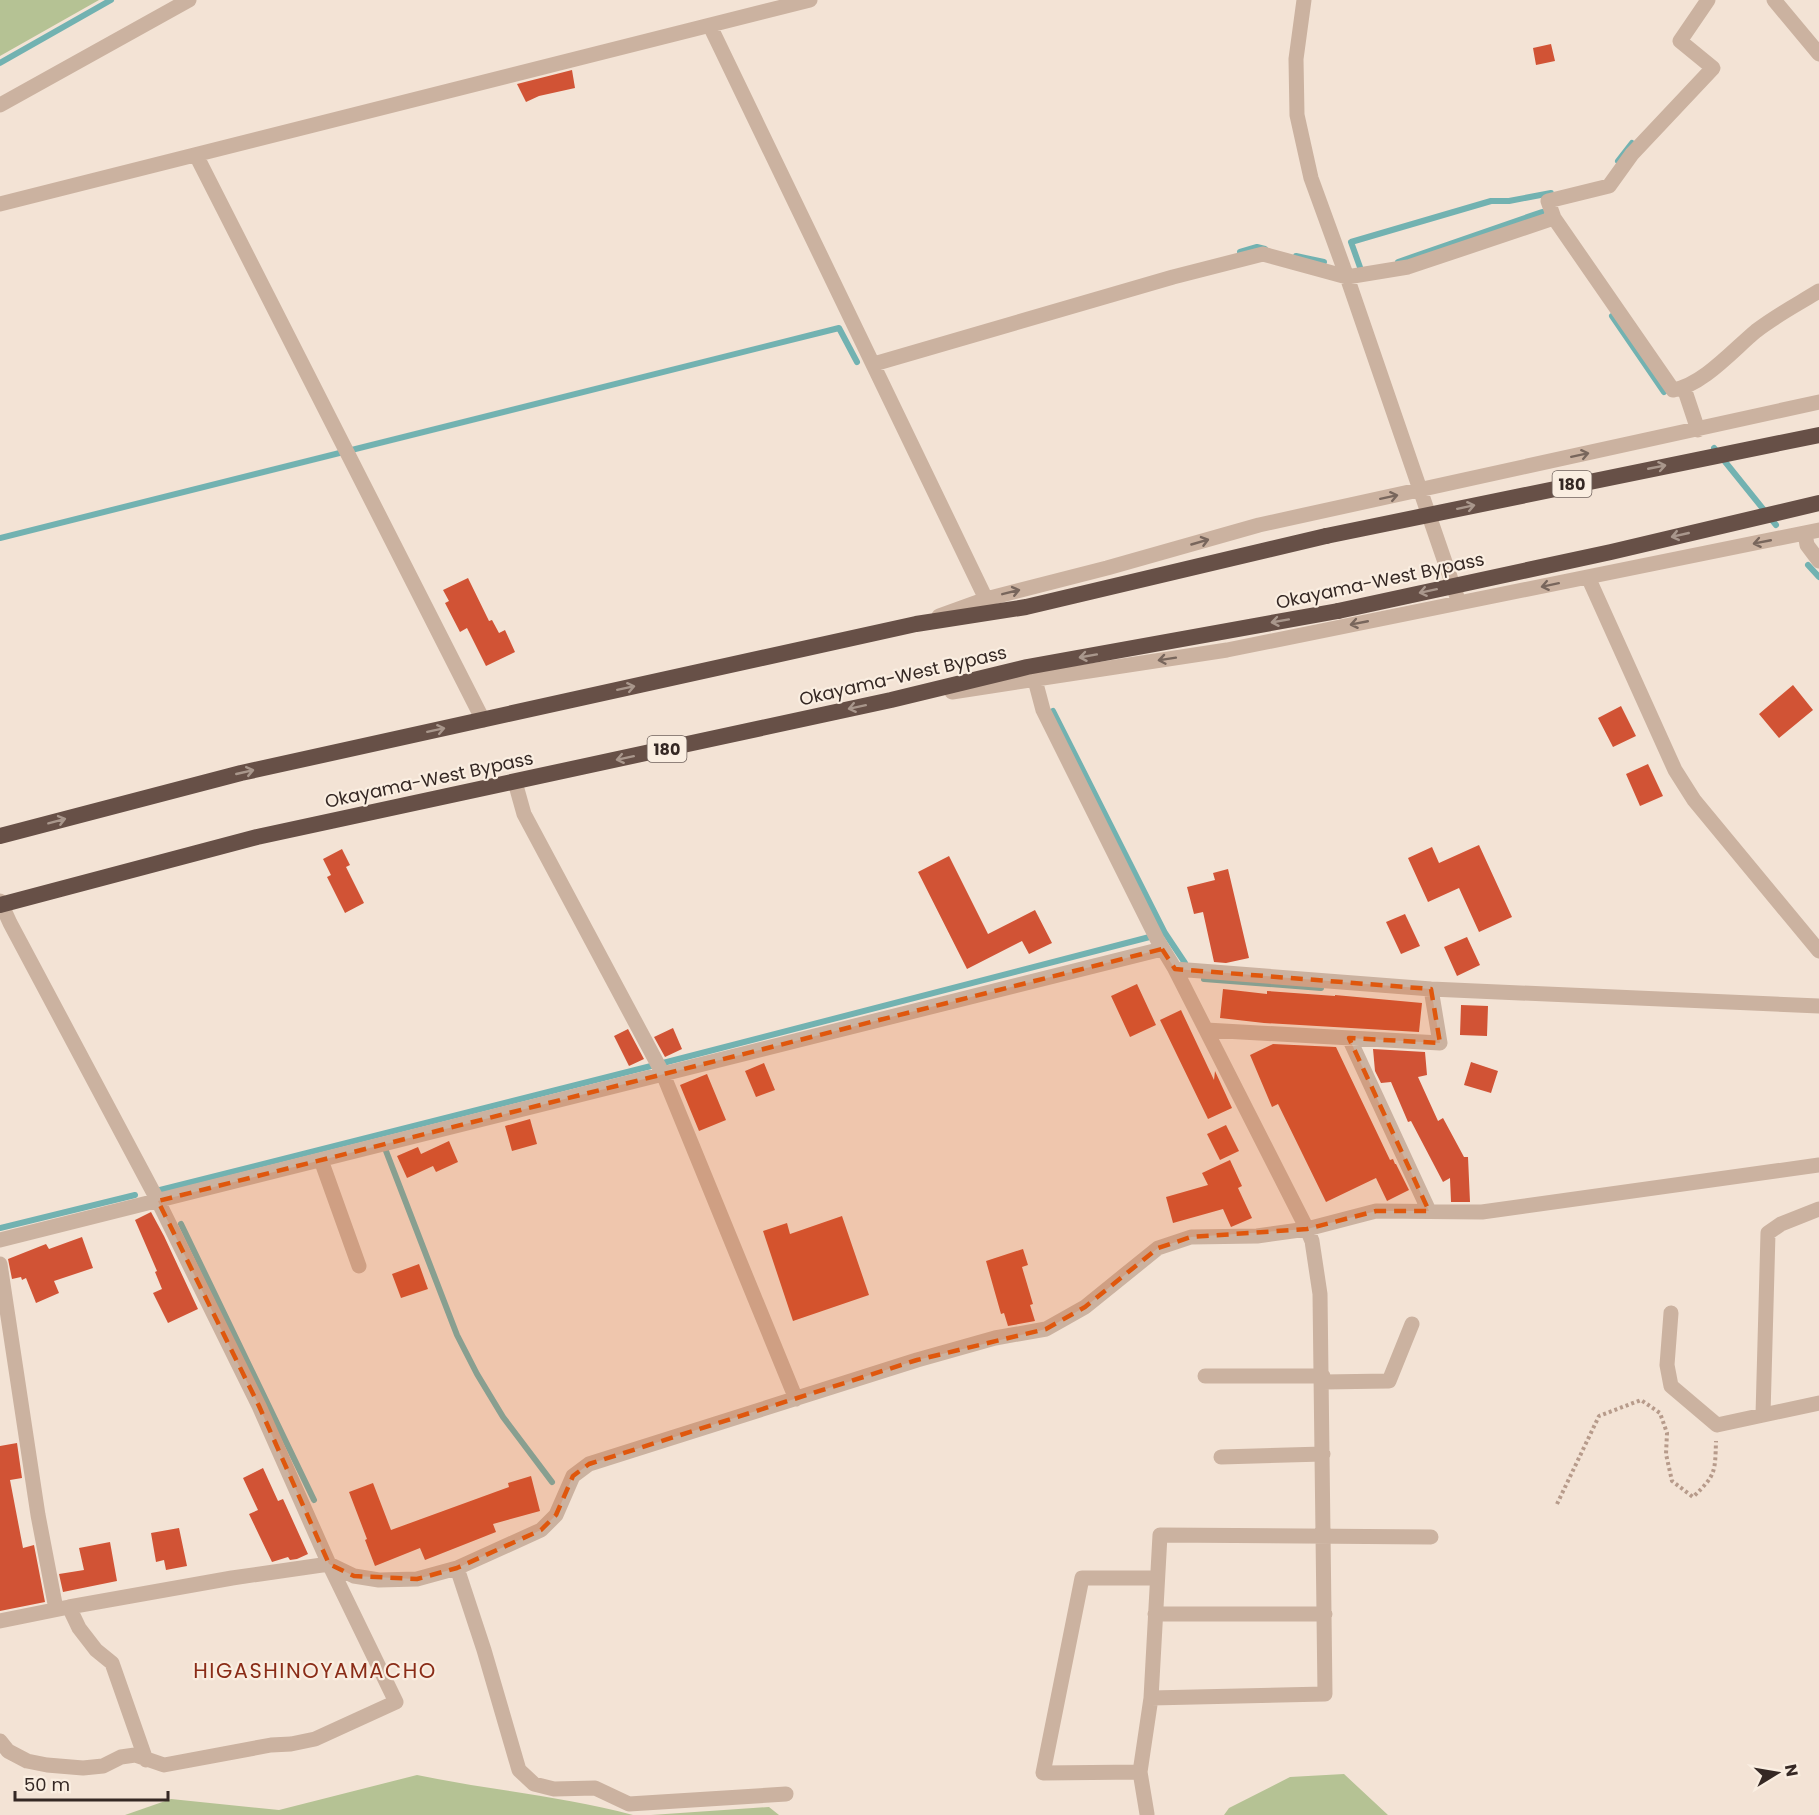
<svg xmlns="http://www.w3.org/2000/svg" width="1819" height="1815" font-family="Poppins,sans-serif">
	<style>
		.green { fill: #b5c294 }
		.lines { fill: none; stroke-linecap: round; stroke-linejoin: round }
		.stream { stroke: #72b2b1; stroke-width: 6 }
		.building { fill: #d15335 }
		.path { stroke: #b79b8b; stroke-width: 4; stroke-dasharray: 3 3; stroke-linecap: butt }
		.minor { stroke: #cbb2a0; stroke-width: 15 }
		.trunk { stroke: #675047; stroke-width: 16 }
		.trunk-bridge { stroke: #675047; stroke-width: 16 }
		.oneway { stroke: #78665c }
		.oneway2 { stroke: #a9978c }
		.marked { fill: #df570d; fill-opacity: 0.2; stroke: #df570d; stroke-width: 4.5; stroke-dasharray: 12 8; stroke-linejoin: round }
		.labels { text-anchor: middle; stroke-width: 4.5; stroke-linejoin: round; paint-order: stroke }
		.shield { fill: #faeee1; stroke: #70635d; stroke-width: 1.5 }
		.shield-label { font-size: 16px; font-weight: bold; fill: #352824 }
		.street-label { font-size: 18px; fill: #352824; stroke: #faeee1 }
		.quarter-label { font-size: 21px; letter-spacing: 1.5px; fill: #8a2c17; stroke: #faeee1 }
	</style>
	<rect width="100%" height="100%" fill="#f3e3d5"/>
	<path class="green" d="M0 0H99L0 56Z
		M1344 1774 1388 1815H1224L1229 1808 1290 1777Z
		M417 1775C489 1790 562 1796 633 1815H125L171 1799 279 1810Z
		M769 1807 779 1815H651Z"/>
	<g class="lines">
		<path class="stream" d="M0 63 111 0
			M1618 161 1632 143
			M1240 252 1257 247 1265 249
			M1296 256 1324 262
			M1398 262 1542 212
			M1361 270 1351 242 1491 201H1509L1551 193
			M1612 316 1664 392
			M1714 448 1776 525
			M0 538 839 328 857 362
			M1808 565 1819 577
			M1053 711 1165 933 1185 963
			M1204 979 1321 988
			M386 1151 457 1335 477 1374 503 1417 552 1482
			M160 1190 663 1063 1165 933
			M181 1224 314 1500
			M0 1228 135 1195"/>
	</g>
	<path class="building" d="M1551 44 1555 61 1536 65 1533 48Z
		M572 70 575 88 539 96 526 102 517 84Z
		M468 578 489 621 492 620 499 633 505 630 515 652 486 666 467 628 460 632 445 603 449 601 443 590Z
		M1793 685 1813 710 1779 738 1759 714Z
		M1621 706 1636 736 1613 747 1598 718Z
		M1648 764 1663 796 1640 806 1626 774Z
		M1479 845 1512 917 1479 932 1459 888 1428 902 1408 858 1432 847 1439 863Z
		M342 849 350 865 346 867 364 903 345 913 327 877 331 875 323 859Z
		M949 856 988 934 1035 910 1052 943 1029 954 1022 941 967 969 918 872Z
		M1228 869 1249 958 1226 963 1214 962 1203 912 1194 914 1187 887 1215 880 1213 873Z
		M1405 914 1420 946 1401 954 1386 922Z
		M1467 937 1480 965 1457 976 1444 947Z
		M1137 984 1156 1025 1130 1037 1111 996Z
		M1223 989 1267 994V991L1335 996V995L1422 1003 1419 1032 1264 1023 1220 1018Z
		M1461 1005 1488 1006 1487 1036 1460 1035Z
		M1181 1010 1214 1080 1215 1071 1232 1108 1208 1119 1160 1020Z
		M673 1028 682 1049 665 1057 654 1037Z
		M628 1029 644 1059 629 1066 614 1036Z
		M1273 1044 1336 1047 1390 1160 1393 1159 1395 1164H1396L1409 1190 1387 1201 1376 1178 1326 1202 1278 1104 1272 1107 1250 1055Z
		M1373 1049 1425 1052 1427 1075 1418 1077 1438 1121 1443 1118 1464 1157H1468L1470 1202H1451L1450 1178 1443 1182 1411 1121 1408 1122 1391 1082 1381 1083 1375 1071Z
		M1471 1062 1498 1071 1491 1093 1464 1085Z
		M764 1063 775 1090 756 1097 745 1071Z
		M707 1074 726 1120 699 1131 680 1085Z
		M530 1119 537 1144 512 1151 505 1126Z
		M1226 1125 1239 1151 1220 1160 1207 1134Z
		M449 1141 458 1162 436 1172 433 1166 407 1178 397 1156 418 1147 421 1154Z
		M1230 1160 1242 1186 1238 1188 1252 1218 1231 1227 1223 1209 1173 1223 1166 1197 1208 1185 1202 1173Z
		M151 1212 164 1236 198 1309 168 1323 153 1293 162 1289 155 1272 157 1271 135 1220Z
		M842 1216 869 1295 793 1321 763 1231 787 1223 790 1234Z
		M82 1237 93 1268 54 1281 59 1293 36 1303 26 1278 22 1280 21 1277 12 1279 8 1259 46 1244 49 1249Z
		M1023 1249 1028 1265 1022 1267 1033 1304 1030 1305 1035 1321 1008 1326 1004 1313 1001 1314 986 1261Z
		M419 1264 428 1289 401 1298 392 1274Z
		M17 1443 22 1478 10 1480 23 1548 34 1545 45 1602 0 1611V1446Z
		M263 1468 278 1501 283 1499 308 1554 297 1559 290 1560 288 1557 272 1562 249 1514 258 1510 243 1478Z
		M531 1476 540 1511 493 1524 496 1532 425 1560 420 1548 375 1566 365 1540 367 1539 349 1492 373 1483 391 1530 509 1487 508 1483Z
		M179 1528 187 1566 166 1570 164 1560 156 1562 151 1533Z
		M110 1542 117 1581 63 1592 59 1574 84 1570 79 1548Z"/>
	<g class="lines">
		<path class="path" d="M1557 1504 1599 1416 1641 1400 1660 1413 1667 1433 1666 1454 1672 1481 1693 1497C1716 1475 1715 1472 1716 1441"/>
		<path class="minor" d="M1304 0 1296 59 1297 115 1311 178 1347 277 1457 597
			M1708 0 1680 41 1713 68 1632 154 1609 186 1548 201 1554 218 1673 390C1703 385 1733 350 1756 331 1775 316 1798 304 1819 291
			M1774 0 1819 54
			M710 26 986 599
			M0 105 189 0
			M196 155 483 720
			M0 204 810 0
			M874 364 1173 277 1263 254 1347 277 1408 267 1554 218
			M1684 388 1698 430
			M1805 533 1807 545 1819 561
			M1588 577 1675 770 1694 800 1819 951
			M939 616 986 599 1107 568 1259 525 1819 402
			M1035 680 1043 710 1157 939 1175 969 1307 1229 1312 1241 1320 1294 1325 1694 1151 1698 1140 1772 1147 1814
			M952 692 1227 650 1819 530
			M515 782 524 814 663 1074 796 1399
			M0 901 10 923 158 1201 259 1406 329 1564 396 1702 315 1739 291 1744 271 1745 164 1765 135 1755 121 1757 103 1766 83 1768 47 1765 27 1761 8 1751 0 1741
			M1175 969 1431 989 1819 1006
			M1206 1030 1440 1043 1431 989
			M1349 1038 1429 1211
			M321 1160 359 1266
			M0 1240 1162 949
			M0 1264 38 1515 56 1609
			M1671 1313 1667 1365 1671 1386 1717 1425 1819 1403
			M1205 1376H1323
			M1323 1382 1389 1381 1412 1324
			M1763 1415 1768 1233 1781 1224 1819 1209
			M1221 1457 1323 1454
			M457 1568 484 1650 519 1770 534 1784 554 1789 595 1788 629 1804 786 1794
			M69 1607 79 1628 96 1650 112 1663 146 1760
			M1155 1614H1325
			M0 1621 69 1607 232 1578 329 1564 354 1576 379 1580 417 1579 457 1568 541 1530 556 1515 573 1476 589 1464 917 1360 995 1338 1046 1329 1085 1307 1158 1248 1191 1237 1257 1236 1307 1229 1376 1211 1482 1212 1819 1165
			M1151 1698 1160 1535 1431 1537
			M1140 1772 1043 1773 1082 1578H1156"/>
		<path class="trunk" d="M0 836 241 773 916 624 1026 607 1326 536
			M0 905 257 837 891 700 1027 667 1338 611"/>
		<path class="trunk-bridge" d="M1326 536 1819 435
			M1338 611 1611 552 1819 503"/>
	</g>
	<defs><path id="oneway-shaft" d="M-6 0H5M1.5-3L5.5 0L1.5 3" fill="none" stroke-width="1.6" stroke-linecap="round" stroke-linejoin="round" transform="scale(1.5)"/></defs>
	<g class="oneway">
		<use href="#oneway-shaft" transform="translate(1580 455) rotate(-12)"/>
		<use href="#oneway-shaft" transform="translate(1389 497) rotate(-12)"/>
		<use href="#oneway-shaft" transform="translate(1200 542) rotate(-16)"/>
		<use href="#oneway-shaft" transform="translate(1762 542) rotate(169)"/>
		<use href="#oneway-shaft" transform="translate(1550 585) rotate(168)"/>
		<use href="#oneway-shaft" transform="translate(1011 592) rotate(-14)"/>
		<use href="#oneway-shaft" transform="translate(1359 623) rotate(169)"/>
		<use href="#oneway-shaft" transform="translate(1167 659) rotate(171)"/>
	</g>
	<g class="oneway2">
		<use href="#oneway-shaft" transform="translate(1657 467) rotate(-11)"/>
		<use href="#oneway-shaft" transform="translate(1466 507) rotate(-12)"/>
		<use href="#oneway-shaft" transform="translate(1680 535) rotate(167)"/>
		<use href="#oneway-shaft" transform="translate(1428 591) rotate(168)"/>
		<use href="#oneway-shaft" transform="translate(1280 621) rotate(170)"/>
		<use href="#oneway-shaft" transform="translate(1088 656) rotate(170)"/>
		<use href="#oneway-shaft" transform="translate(626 688) rotate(-12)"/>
		<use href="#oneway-shaft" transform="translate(857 707) rotate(168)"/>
		<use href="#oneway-shaft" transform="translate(436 730) rotate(-12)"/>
		<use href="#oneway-shaft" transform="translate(625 758) rotate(168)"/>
		<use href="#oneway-shaft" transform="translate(245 772) rotate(-13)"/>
		<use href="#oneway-shaft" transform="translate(57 821) rotate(-15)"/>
	</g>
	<path class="marked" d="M1162 949 1175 969 1431 989 1440 1043 1349 1038 1429 1211H1376L1307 1229 1191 1237 1158 1248 1085 1307 1046 1329 917 1360 589 1464 573 1476 556 1515 541 1530 457 1568 417 1579 354 1576 329 1564 259 1406 158 1201Z"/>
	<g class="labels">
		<g class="shield">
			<rect x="1552.5" y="471" width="39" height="26" rx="4.5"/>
			<rect x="647.5" y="736" width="39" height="26" rx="4.5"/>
		</g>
		<g class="shield-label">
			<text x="1572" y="490">180</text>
			<text x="667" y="755">180</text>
		</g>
		<g class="street-label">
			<text transform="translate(1380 581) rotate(-12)" y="6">Okayama-West Bypass</text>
			<text transform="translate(903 676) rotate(-13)" y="6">Okayama-West Bypass</text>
			<text transform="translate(429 780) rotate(-12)" y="6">Okayama-West Bypass</text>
		</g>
		<g class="quarter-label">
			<text x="315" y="1678">HIGASHINOYAMACHO</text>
		</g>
	</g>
	<g transform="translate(1777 1773) rotate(79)" stroke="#faeee1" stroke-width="4.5" paint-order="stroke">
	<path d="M0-4.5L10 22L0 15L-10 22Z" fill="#352824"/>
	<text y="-9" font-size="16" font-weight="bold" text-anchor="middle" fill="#352824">N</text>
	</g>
	<path d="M15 1791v9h153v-9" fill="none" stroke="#352824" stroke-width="3"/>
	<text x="24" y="1791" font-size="18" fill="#352824" stroke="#faeee1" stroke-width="4.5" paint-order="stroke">50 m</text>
</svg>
